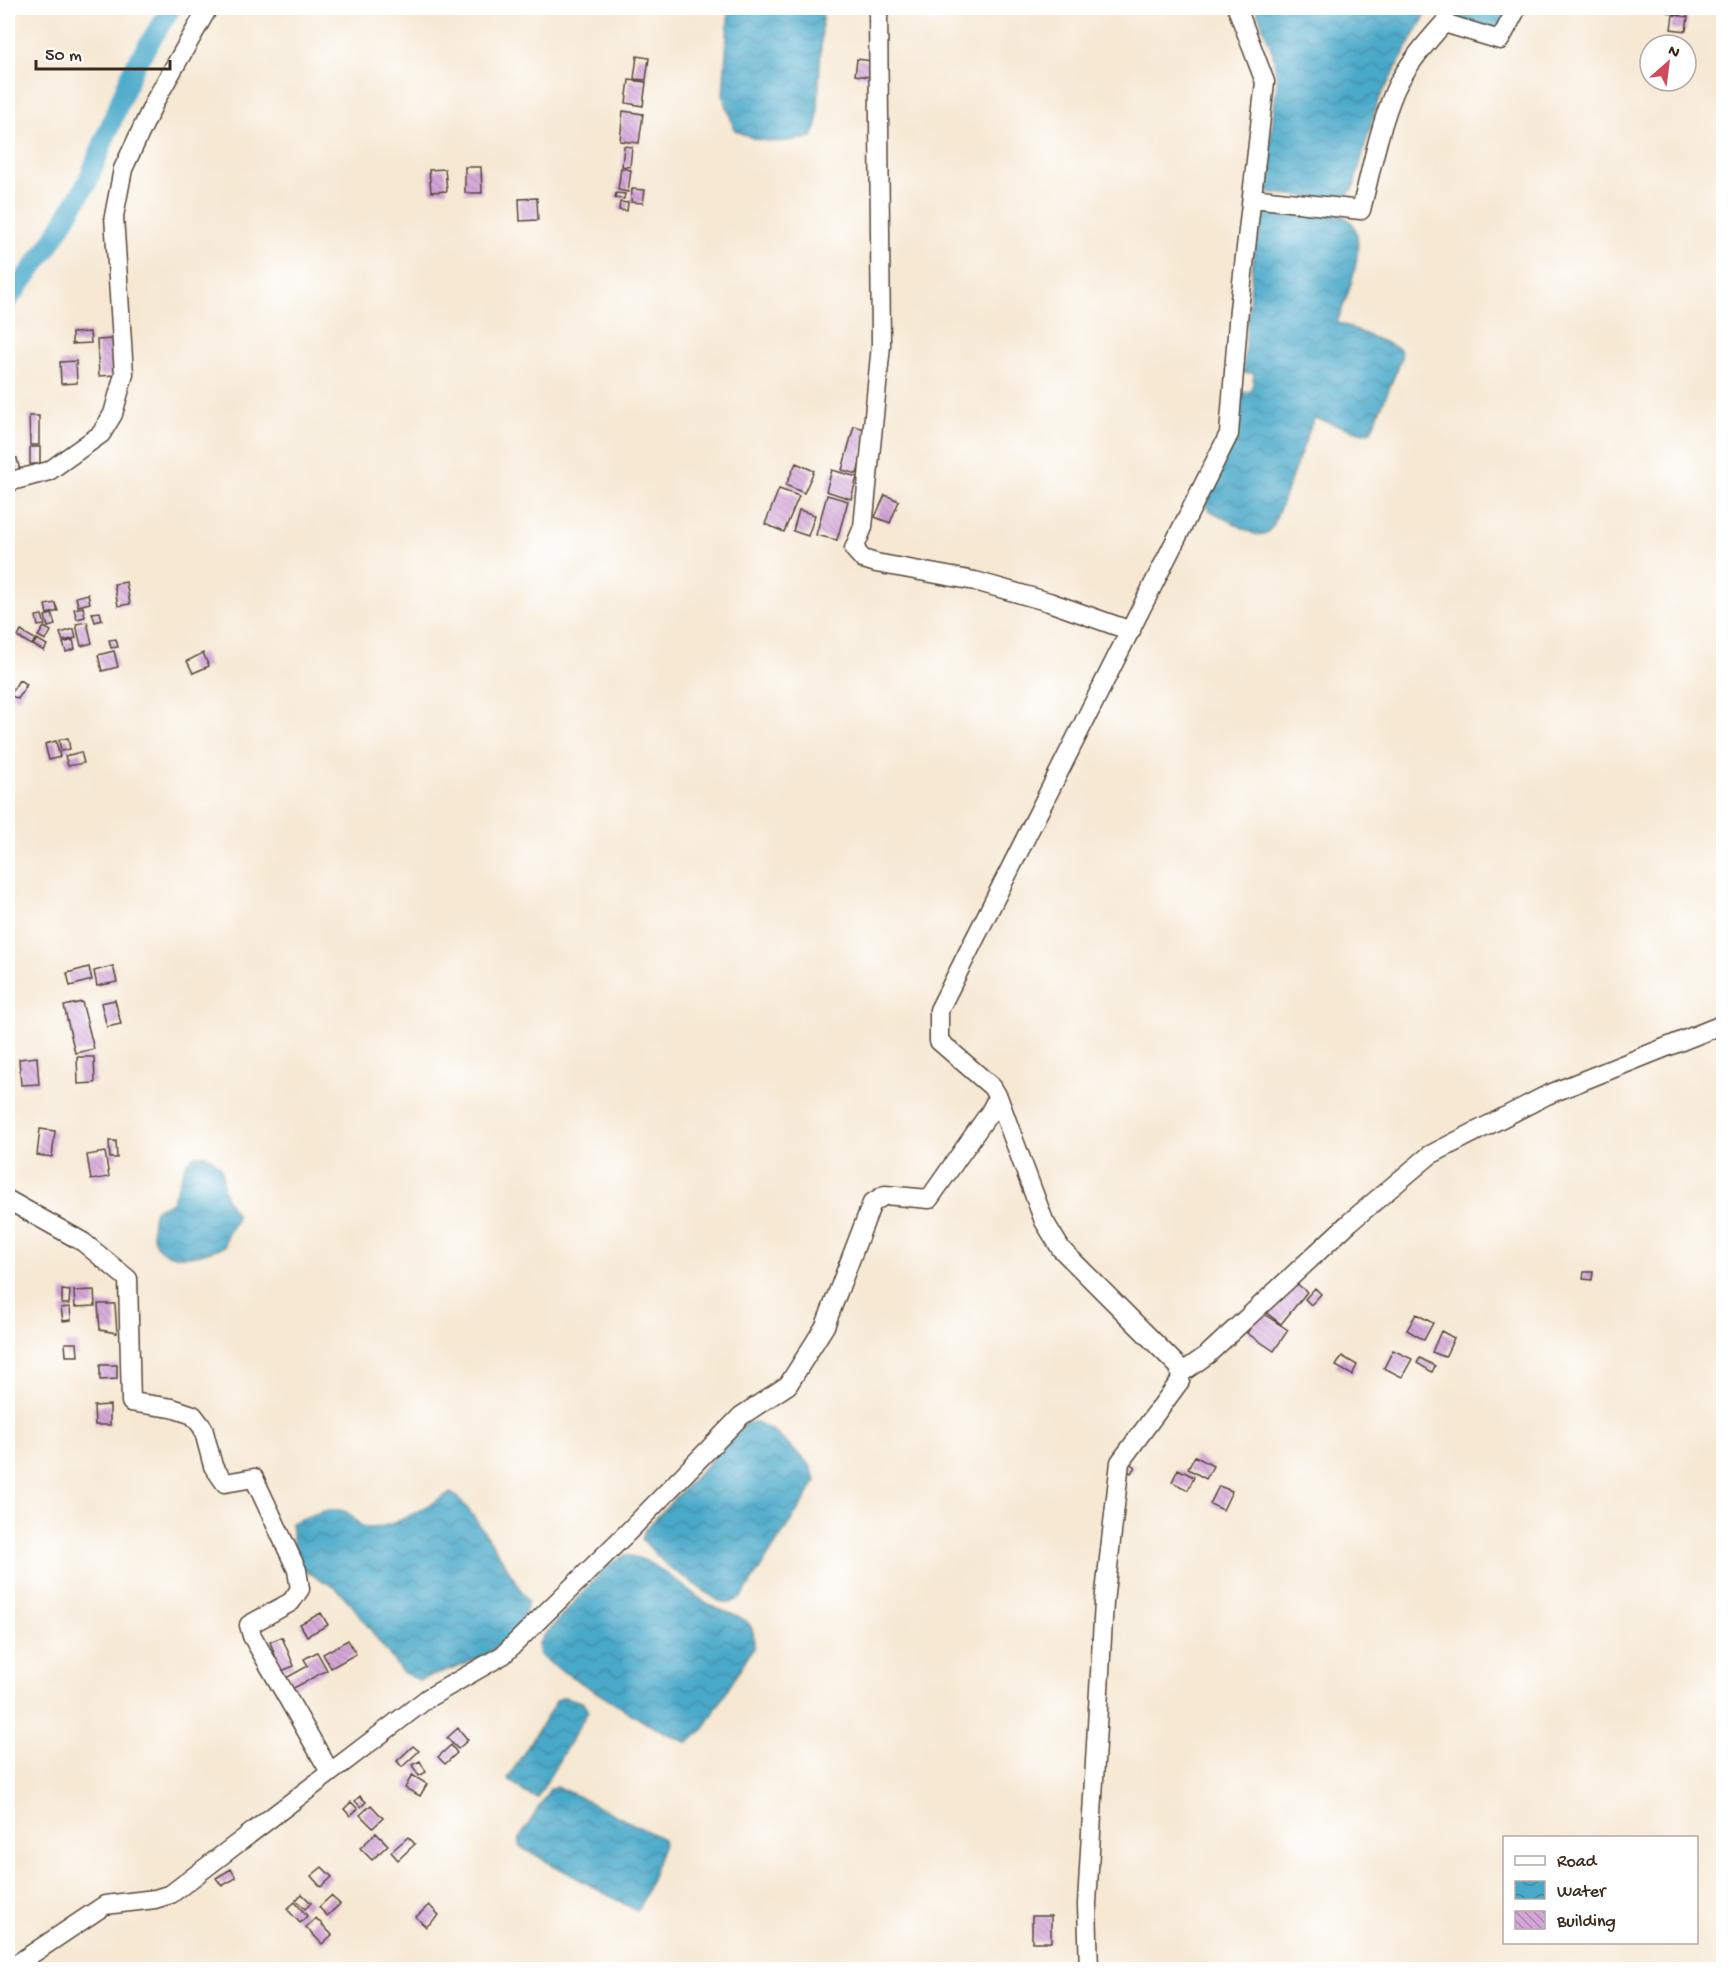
<svg xmlns="http://www.w3.org/2000/svg" width="1731" height="1977" font-family="'Gochi Hand',sans-serif">
	<style>
		.water { fill: url(#water-waves); stroke: #426a74; stroke-width: 1.5 }
		.lines { fill: none; stroke-linecap: round; stroke-linejoin: round }
		.canal { stroke: #4aa9c9; stroke-width: 20 }
		.building { fill: url(#building-back-hatch) }
		.minor-casing { stroke: #574639; stroke-width: 21 }
		.minor { stroke: #fff; stroke-width: 18 }
	</style>
	<defs>
		<pattern id="water-waves" width="16" height="10" patternUnits="userSpaceOnUse" patternTransform="scale(1.5)"><rect width="16" height="10" fill="#4aa9c9"/><path d="M0 5q4-4 8 0t8 0" fill="none" stroke="#3f8aa3"/></pattern>
		<pattern id="building-back-hatch" width="6" height="6" patternUnits="userSpaceOnUse" patternTransform="scale(1.5)"><rect width="6" height="6" fill="#d4a6d9"/><path d="M-1 5l2 2M0 0l6 6M5-1l2 2" fill="none" stroke="#ad87af"/></pattern>
	</defs>
	<rect width="100%" height="100%" fill="#fff"/>
	<filter id="ink" filterUnits="userSpaceOnUse"><feTurbulence type="fractalNoise" baseFrequency=".0167" numOctaves="2"/><feDisplacementMap in="SourceGraphic" scale="12" xChannelSelector="R" yChannelSelector="G"/><feConvolveMatrix kernelMatrix="1 2 1 2 8 2 1 2 1" color-interpolation-filters="sRGB"/></filter>
	<filter id="wash" filterUnits="userSpaceOnUse"><feTurbulence type="fractalNoise" baseFrequency=".008" numOctaves="4" result="noise"/><feDisplacementMap in="SourceGraphic" scale="24" xChannelSelector="R" yChannelSelector="G"/><feGaussianBlur stdDeviation="1.35" result="paint"/><feColorMatrix in="noise" values="0 0 0 0 0 0 0 0 0 0 0 0 0 0 0 0 0 1.4 0 .05"/><feComposite in="paint" operator="in"/></filter>
	<g filter="url(#wash)">
		<rect width="100%" height="100%" fill="#f6e8d3"/>
		<path class="water" d="M729 8H823L817 125 812 137C785 143 760 145 735 130L723 96Z
			M1256 8H1510L1499 30C1472 30 1453 10 1426 14L1377 103 1353 189 1341 199 1268 193 1265 187 1277 83 1273 53Z
			M1266 208C1287 210 1320 208 1340 215 1377 226 1346 300 1337 322L1400 349 1402 358 1371 431 1363 433 1314 418 1274 524C1268 533 1265 536 1254 534L1209 510 1202 500 1239 393 1252 391 1254 373H1243L1257 213Z
			M196 1155H205C232 1170 218 1175 225 1196 228 1204 235 1209 237 1218L226 1237 225 1246C188 1261 141 1267 155 1210L172 1202 187 1162Z
			M756 1422 772 1430 810 1465 816 1482 741 1598 729 1603 719 1601 665 1564 642 1539 645 1530 737 1433 745 1424Z
			M450 1493C466 1496 516 1583 528 1601 520 1649 459 1668 419 1680L402 1672 352 1605 336 1588 304 1570 295 1557 291 1523C304 1519 332 1504 346 1512 356 1518 358 1529 373 1528 399 1526 427 1505 450 1493Z
			M625 1555C657 1558 684 1591 712 1606 723 1613 741 1614 749 1624 754 1630 754 1639 754 1646L703 1730 688 1743 648 1724 554 1666 540 1655 538 1645 544 1636 606 1567Z
			M564 1697 582 1702 588 1711 537 1798 524 1792 508 1778 557 1700Z
			M557 1786 663 1839 664 1844 640 1908 636 1911 630 1907 519 1846 520 1838 550 1789Z"/>
		<g class="lines">
			<path class="canal" d="M8 300 48 248 87 183 133 69 171 8"/>
		</g>
		<g id="blocks">
			<path class="building" d="M1668 8H1682L1681 15 1667 12Z
				M1673 15 1688 17 1686 31 1671 29Z
				M637 56 649 58 646 80 634 79Z
				M857 59 871 61 869 77 855 75Z
				M629 80 646 82 643 106 626 103Z
				M623 111 643 114 639 143 620 141Z
				M624 146 632 147 630 167 622 166Z
				M465 167H481L482 193H465Z
				M621 168 631 170 628 192 618 190Z
				M445 169 447 191 431 192 429 170Z
				M632 189 645 190 643 203 631 202Z
				M616 193 625 194 624 199 615 198Z
				M537 198 538 220 520 221 519 199Z
				M620 202 628 203 627 211 619 210Z
				M90 332 91 343 72 344V333Z
				M114 339 116 375 99 376 97 340Z
				M76 361 77 383 61 384 60 362Z
				M29 416H39V445H30Z
				M854 426 869 430 857 474 842 470Z
				M30 447H40V464H30Z
				M17 458 20 471 8 474V460Z
				M796 463 814 471 804 493 786 485Z
				M832 470 857 477 851 499 826 491Z
				M779 489 799 496 784 532 765 524Z
				M827 495 848 501 837 540 816 535Z
				M885 495 899 501 890 523 875 517Z
				M799 510 815 515 808 536 793 531Z
				M126 582 130 604 118 606 114 584Z
				M88 594 90 603 78 606 76 597Z
				M55 603 58 611 47 614 45 605Z
				M83 607 85 617 77 619 74 609Z
				M100 612 102 620 95 622 92 613Z
				M52 614 55 625 48 627 45 616Z
				M42 615 45 625 38 626 36 616Z
				M87 622 92 643 81 646 76 624Z
				M44 627 51 631 46 640 38 636Z
				M74 629 76 638 63 641 60 633Z
				M21 631 35 639 32 645 18 637Z
				M37 639 47 645 44 651 33 645Z
				M116 639 118 647 111 648 109 640Z
				M73 640 75 649 66 652 63 643Z
				M114 651 118 667 102 671 98 655Z
				M203 653 209 666 193 673 187 661Z
				M19 680 27 684 18 699 10 695Z
				M68 738 70 749 61 751 59 740Z
				M56 741 60 757 49 760 45 744Z
				M81 752 84 763 68 766 65 756Z
				M113 966 117 982 97 986 94 971Z
				M89 967 92 980 70 986 67 973Z
				M115 1000 121 1024 107 1027 101 1003Z
				M82 1002 94 1049 75 1053 64 1006Z
				M37 1057 39 1084 21 1085 19 1059Z
				M77 1057H94L95 1083 78 1084Z
				M8 1068 13 1069 11 1088H8Z
				M40 1129 55 1131 52 1157 37 1155Z
				M109 1141H116L117 1158H110Z
				M105 1152 109 1177 91 1180 87 1155Z
				M1584 1272H1593L1592 1280 1583 1279Z
				M1291 1279 1307 1292 1281 1324 1264 1311Z
				M1315 1288 1321 1294 1311 1305 1305 1299Z
				M62 1290 70 1291 69 1304H62Z
				M94 1290 95 1306 75 1307 74 1291Z
				M98 1304H115L117 1333 100 1330Z
				M70 1307 71 1320 63 1321 61 1308Z
				M1261 1312 1288 1330 1274 1351 1247 1333Z
				M1416 1314 1433 1323 1424 1340 1407 1330Z
				M1441 1331 1454 1338 1445 1357 1432 1352Z
				M65 1343H77L78 1356H66Z
				M1393 1350 1412 1359 1402 1377 1384 1368Z
				M1342 1356 1357 1365 1352 1375 1336 1366Z
				M1420 1358 1435 1366 1432 1372 1417 1363Z
				M100 1365H117V1379L100 1380Z
				M110 1405V1425H95L94 1406Z
				M1195 1456 1213 1466 1206 1479 1188 1469Z
				M1129 1463 1135 1467 1131 1473 1125 1469Z
				M1178 1469 1194 1477 1188 1490 1172 1482Z
				M1219 1486 1232 1491 1223 1510 1210 1504Z
				M321 1613 328 1625 307 1636 300 1624Z
				M282 1637 294 1666 281 1671 270 1642Z
				M348 1640 356 1654 331 1668 323 1654Z
				M317 1652 327 1670 292 1689 286 1678 308 1666 304 1659Z
				M458 1728 468 1740 458 1749 447 1738Z
				M451 1745 457 1753 445 1764 438 1757Z
				M413 1746 419 1751 402 1767 397 1761Z
				M420 1761 426 1772 419 1776 412 1765Z
				M412 1775 427 1784 420 1796 405 1788Z
				M360 1796 366 1802 361 1807 355 1801Z
				M351 1802 358 1809 350 1816 344 1809Z
				M371 1805 383 1818 373 1828 360 1815Z
				M376 1833 388 1845 372 1860 360 1848Z
				M408 1837 415 1844 398 1860 391 1852Z
				M322 1867 332 1877 321 1887 311 1876Z
				M231 1869 236 1878 222 1886 216 1878Z
				M302 1894 311 1903 305 1909 296 1900Z
				M331 1896 340 1904 327 1916 319 1907Z
				M295 1902 307 1916 300 1923 287 1909Z
				M429 1905 439 1915 426 1927 416 1917Z
				M1032 1916H1051V1942H1032Z
				M316 1918 332 1935 322 1944 306 1927Z"/>
		</g>
	</g>
	<g filter="url(#ink)">
		<use href="#blocks" fill-opacity="0" stroke="#574639" stroke-width="1.5"/>
		<g class="lines">
			<g class="minor-casing">
				<path id="minor" d="M878 8 881 345 863 527 854 549 863 559 876 563 975 581 1049 602 1131 631
					M1252 198 1361 210C1371 170 1379 128 1395 90 1406 66 1427 42 1444 23L1500 40 1517 8
					M8 482 49 471 101 434 113 414 124 374 114 216 123 169 156 99 208 8
					M998 1097 1044 1221 1061 1249 1181 1369 1180 1381 1120 1462 1104 1602 1087 1904 1089 1970
					M8 1200 83 1242 128 1279 131 1402 172 1408 193 1415 203 1428 213 1466 225 1483 254 1478 297 1570 300 1589 291 1602 249 1625 252 1636 330 1772
					M1180 1374 1207 1355 1350 1222 1430 1155 1547 1095 1724 1024
					M8 1970 105 1905 155 1899 171 1894 428 1698 503 1655 628 1532 741 1416 788 1385 825 1326 872 1203 885 1195 929 1199 990 1112 998 1097 992 1087 939 1041V1010L1229 434 1239 309 1265 82 1237 8"/>
			</g>
			<use href="#minor" class="minor"/>
		</g>
	</g>
	<rect width="1731" height="1977" fill="none" stroke="#fff" stroke-width="30"/>
	<rect x="1503" y="1836" width="195" height="108" fill="#ffffff" stroke="#b1aaa5" stroke-width="1.5"/>
	<rect x="1515" y="1856" width="30" height="9" fill="#ffffff" stroke="#b1aaa5" stroke-width="1.5"/>
	<text x="1557" y="1866" font-size="18" fill="#3b2a1e">Road</text>
	<rect x="1515" y="1881" width="30" height="18" fill="url(#water-waves)" stroke="#b1aaa5" stroke-width="1.5"/>
	<text x="1557" y="1896" font-size="18" fill="#3b2a1e">Water</text>
	<rect x="1515" y="1911" width="30" height="18" fill="url(#building-back-hatch)" stroke="#b1aaa5" stroke-width="1.5"/>
	<text x="1557" y="1926" font-size="18" fill="#3b2a1e">Building</text>
	<g transform="translate(1668 63) rotate(28)"><circle r="28" fill="#ffffff" stroke="#b1aaa5" stroke-width="1.5"/>
	<path d="M0-4.5L10 22L0 15L-10 22Z" fill="#d1495b"/>
	<text y="-9" font-size="16" font-weight="bold" text-anchor="middle" fill="#3b2a1e">N</text>
	</g>
	<path d="M36 60v9h134v-9" fill="none" stroke="#3b2a1e" stroke-width="3"/>
	<text x="45" y="60" font-size="18" fill="#3b2a1e" stroke="#ffffff" stroke-width="4.5" paint-order="stroke">50 m</text>
</svg>
